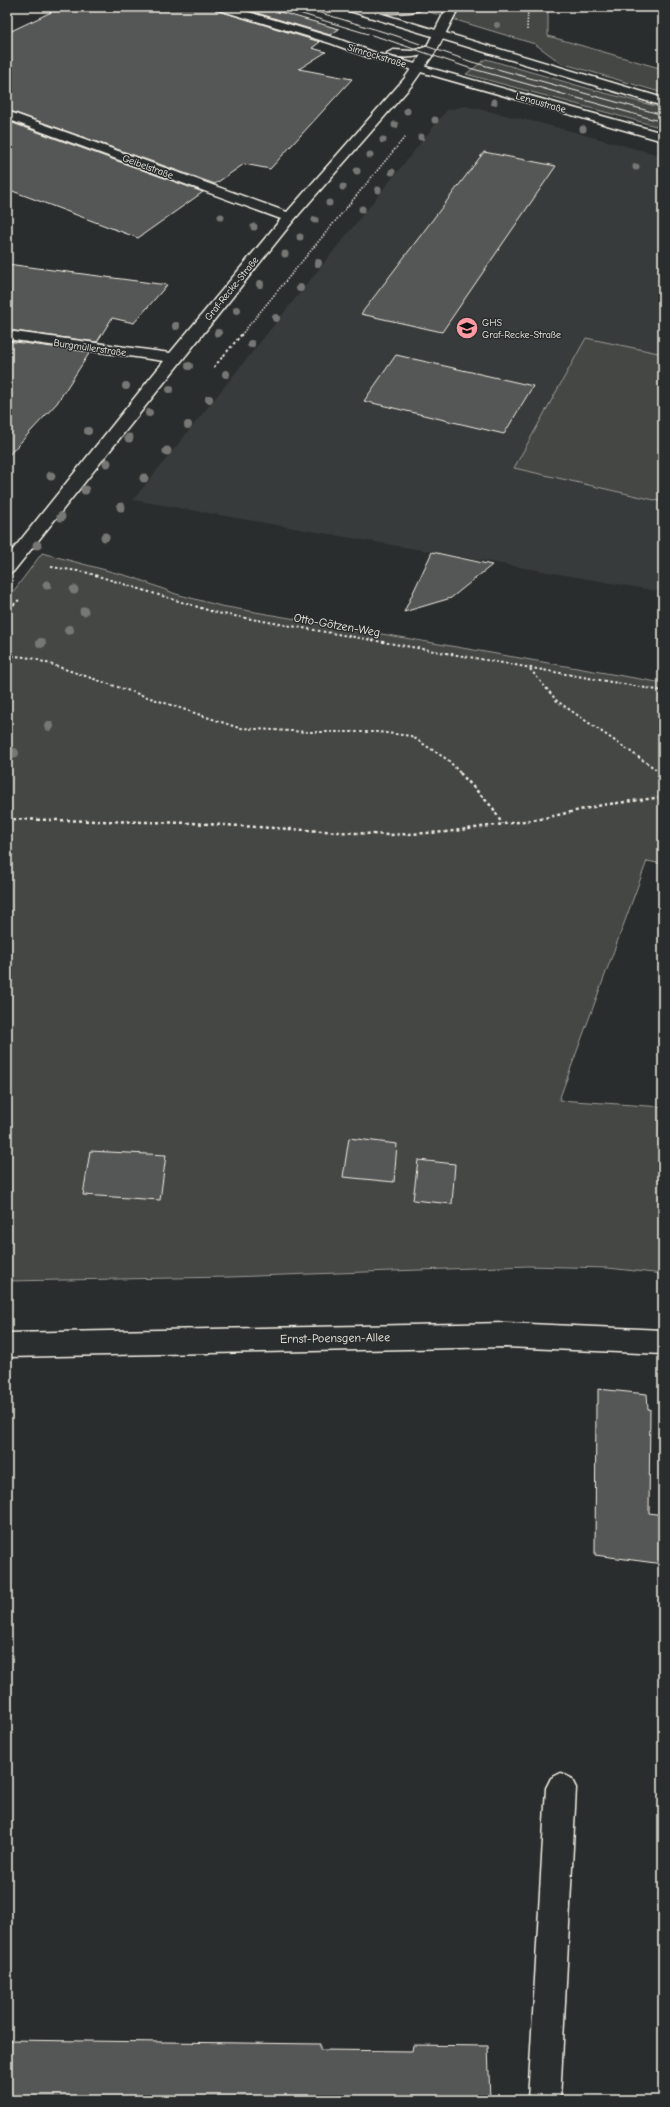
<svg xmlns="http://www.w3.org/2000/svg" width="670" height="2107" font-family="'Comic Neue',sans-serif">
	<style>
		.built { fill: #373a3a }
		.green { fill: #444645; stroke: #9c9c96 }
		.building { fill: #555756; stroke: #f4f1e8 }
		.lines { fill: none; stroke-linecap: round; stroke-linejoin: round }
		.minor-casing { stroke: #f4f1e8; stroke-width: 3 }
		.major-casing { stroke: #f4f1e8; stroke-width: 3 }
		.path-far2 { stroke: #f4f1e8; stroke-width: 1.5; stroke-dasharray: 1.5 1.5; stroke-linecap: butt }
		.path-far1 { stroke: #f4f1e8; stroke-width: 2; stroke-dasharray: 2.5 2.5; stroke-linecap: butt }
		.path { stroke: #f4f1e8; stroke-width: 2.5; stroke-dasharray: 3 3; stroke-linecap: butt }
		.minor { fill: #2a2d2e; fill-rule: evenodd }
		.major { fill: #2a2d2e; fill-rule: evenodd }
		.tram { stroke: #f4f1e8; stroke-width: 1 }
		.tree { fill: #777875 }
		.labels { text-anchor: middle; stroke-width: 3; stroke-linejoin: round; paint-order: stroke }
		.far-street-label { font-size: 10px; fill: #f4f1e8; stroke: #2a2d2e }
		.far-poi-label { font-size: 10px; fill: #f4f1e8; stroke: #2a2d2e; text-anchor: start }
		.street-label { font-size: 12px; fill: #f4f1e8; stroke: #2a2d2e }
	</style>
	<rect width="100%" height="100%" fill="#2a2d2e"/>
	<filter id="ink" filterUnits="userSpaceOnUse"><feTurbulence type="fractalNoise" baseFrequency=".025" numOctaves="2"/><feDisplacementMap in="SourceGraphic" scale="8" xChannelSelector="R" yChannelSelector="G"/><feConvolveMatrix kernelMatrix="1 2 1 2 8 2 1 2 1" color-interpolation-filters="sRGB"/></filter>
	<g filter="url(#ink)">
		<path class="built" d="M466 106 544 124 663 156V592L133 500 447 110Z"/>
		<path class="green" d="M413 7H548V36L663 69V93L561 63 535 44Z
			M486 59 597 91 663 108V128L466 74Z
			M586 338 663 354V502L514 468Z
			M42 553 135 578 176 594 221 606 663 683V864L647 861 559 1100 663 1107V1274L608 1268 528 1266 229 1277 7 1281V600Z"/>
		<path class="building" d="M62 7H212L216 10 320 42 312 48 326 52 299 69 352 79 270 169 244 164 215 184 7 110V33Z
			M237 7H263L339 29 330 35Z
			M7 121 203 192 138 238 7 189Z
			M484 152 556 166 442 332 361 314Z
			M7 264 167 285 134 323 112 318 97 342 7 330Z
			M7 341 90 352 57 403 7 457Z
			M396 355 533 386 504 434 364 401Z
			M432 552 492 565 451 598 404 612Z
			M349 1138 397 1144 394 1182 343 1177Z
			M90 1151 166 1155 160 1200 83 1195Z
			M418 1160 455 1164 452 1204 413 1200Z
			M598 1389 647 1394 648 1409H650L649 1513 663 1515V1564L595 1555 596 1404H598Z
			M7 2040 320 2044V2050L412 2051 413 2045 488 2046 490 2100H7Z"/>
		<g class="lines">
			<g class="minor-casing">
				<path id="minor" d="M345 7H425C416 17 364 12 350 11L346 10Z
					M447 7H459L438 48 412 85 294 220 13 572 7 573V557L164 361 7 339V331L170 353 281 219 7 119V111L287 212 404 79 426 48Z
					M506 1323 663 1330V1354L506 1347 7 1357V1333Z
					M561 1773 571 1778 576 1788 560 2100H528L546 1788 551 1778Z"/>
			</g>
			<g class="major-casing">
				<path id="major" d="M214 7H232L338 39 376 53 663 133V141L368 57 330 43 216 9Z
					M341 7H359L663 98V106L343 9Z
					M432 45 438 48 436 50C420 57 406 60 389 55L387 53 393 50 413 51Z"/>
			</g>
			<path class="path-far2" d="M527 30 528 7
				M241 335 405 137"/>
			<path class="path-far1" d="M214 367 242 334
				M51 567 85 572 217 613 663 691
				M7 618 10 608 20 599
				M7 655 32 658 239 728 308 732H378L411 736 448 760 461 774
				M530 669 557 701 663 774"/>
			<path class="path" d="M460 773 493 808 502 824
				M661 773 663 774
				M7 819 191 823 389 835 446 832 540 819 602 805 663 797"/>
			<use href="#minor" class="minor"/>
			<use href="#major" class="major"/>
			<path class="tram" d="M279 7 388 40 466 67 663 122
				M301 7 394 35 472 62 663 115"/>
		</g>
		<g class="tree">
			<circle cx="497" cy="25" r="3"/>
			<circle cx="494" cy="102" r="3.5"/>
			<circle cx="407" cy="111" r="3.5"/>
			<circle cx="435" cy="120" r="3.5"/>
			<circle cx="395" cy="125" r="3.5"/>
			<circle cx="583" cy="129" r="3.5"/>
			<circle cx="421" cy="137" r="3.5"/>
			<circle cx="383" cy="140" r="3.5"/>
			<circle cx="370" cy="155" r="3.5"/>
			<circle cx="636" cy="167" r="3.5"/>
			<circle cx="357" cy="171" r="3.5"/>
			<circle cx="392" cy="172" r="3.5"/>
			<circle cx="343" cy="187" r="3.5"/>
			<circle cx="378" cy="190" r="3.5"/>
			<circle cx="329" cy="203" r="3.5"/>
			<circle cx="362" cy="209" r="3.5"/>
			<circle cx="221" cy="217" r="3.5"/>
			<circle cx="315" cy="220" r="3.5"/>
			<circle cx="254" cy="227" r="3.5"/>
			<circle cx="300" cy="237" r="3.5"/>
			<circle cx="285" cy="254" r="3.5"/>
			<circle cx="318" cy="263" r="4"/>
			<circle cx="260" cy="284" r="4"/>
			<circle cx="300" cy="288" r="4"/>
			<circle cx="237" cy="310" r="4"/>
			<circle cx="276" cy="318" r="4"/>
			<circle cx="176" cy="326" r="4"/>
			<circle cx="218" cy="333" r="4"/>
			<circle cx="251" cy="344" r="4"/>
			<circle cx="189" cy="366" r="4"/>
			<circle cx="226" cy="374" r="4"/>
			<circle cx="126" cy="386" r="4"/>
			<circle cx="170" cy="389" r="4"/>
			<circle cx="209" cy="399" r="4"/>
			<circle cx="149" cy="413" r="4"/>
			<circle cx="188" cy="425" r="4"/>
			<circle cx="88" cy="431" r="4"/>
			<circle cx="129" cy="438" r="4.5"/>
			<circle cx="167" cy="451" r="4.5"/>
			<circle cx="107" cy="463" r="4.5"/>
			<circle cx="51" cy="476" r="4.5"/>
			<circle cx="144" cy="478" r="4.5"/>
			<circle cx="85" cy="490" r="4.5"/>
			<circle cx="121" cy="507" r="4.5"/>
			<circle cx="61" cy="517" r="4.5"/>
			<circle cx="105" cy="537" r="4.5"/>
			<circle cx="37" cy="545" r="4.5"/>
			<circle cx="47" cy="585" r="4.5"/>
			<circle cx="74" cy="590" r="4.5"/>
			<circle cx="84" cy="611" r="4.5"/>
			<circle cx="69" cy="630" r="5"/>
			<circle cx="41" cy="643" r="5"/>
			<circle cx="49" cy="726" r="5"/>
			<circle cx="14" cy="753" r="5"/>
		</g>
	</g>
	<defs>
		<g id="school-disc" transform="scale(1.15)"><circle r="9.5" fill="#ff9aa2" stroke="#2a2d2e"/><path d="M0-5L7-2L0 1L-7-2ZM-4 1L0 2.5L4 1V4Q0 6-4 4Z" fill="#111"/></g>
	</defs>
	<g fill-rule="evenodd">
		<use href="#school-disc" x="467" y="328"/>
	</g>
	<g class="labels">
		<g class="far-street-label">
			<text transform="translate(377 55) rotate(17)" y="4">Simrockstraße</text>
			<text transform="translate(541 102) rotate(16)" y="4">Lenaustraße</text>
			<text transform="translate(148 166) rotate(20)" y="4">Geibelstraße</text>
			<text transform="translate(231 288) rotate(-51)" y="4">Graf-Recke-Straße</text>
			<text transform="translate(90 347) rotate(8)" y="4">Burgmüllerstraße</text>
		</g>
		<g class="far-poi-label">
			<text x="482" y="326">GHS<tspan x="482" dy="12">Graf-Recke-Straße</tspan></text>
		</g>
		<g class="street-label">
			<text transform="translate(337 625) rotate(10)" y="4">Otto-Götzen-Weg</text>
			<text transform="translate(335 1338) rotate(-1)" y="4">Ernst-Poensgen-Allee</text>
		</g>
	</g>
	<rect width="670" height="2107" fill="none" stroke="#2a2d2e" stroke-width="24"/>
	<rect x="12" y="12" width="646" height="2083" fill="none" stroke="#f4f1e8" stroke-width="1.5" filter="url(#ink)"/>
</svg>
